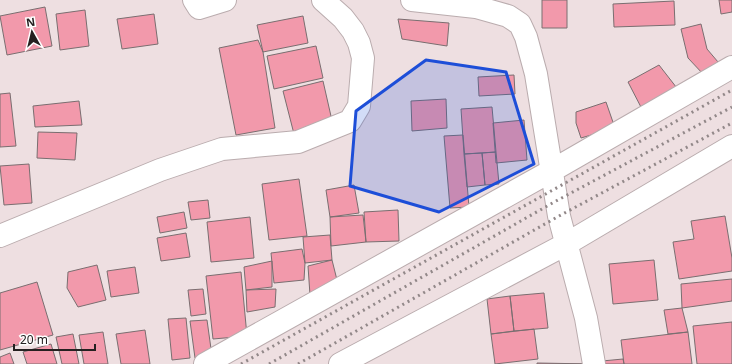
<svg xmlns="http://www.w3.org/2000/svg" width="732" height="364" font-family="'Noto Sans',sans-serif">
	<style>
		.building { fill: #f299ab; stroke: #7a6e70 }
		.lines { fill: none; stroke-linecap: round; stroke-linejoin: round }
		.minor-casing { stroke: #baacae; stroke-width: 24 }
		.minor { stroke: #fff; stroke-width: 22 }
		.rail { stroke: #928889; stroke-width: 3; stroke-dasharray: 2 4; stroke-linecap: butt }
		.marked { fill: #1d4ed8; fill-opacity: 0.2; stroke: #1d4ed8; stroke-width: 3; stroke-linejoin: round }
	</style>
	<rect width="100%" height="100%" fill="#eedfe1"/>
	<path class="building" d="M542 0H567V28H542Z
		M719 0H732V12L721 14Z
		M674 1 675 25 614 27 613 4Z
		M45 7 52 46 7 55 0 16Z
		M85 10 89 46 60 50 56 14Z
		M154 14 158 44 122 49 117 19Z
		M303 16 308 43 263 52 257 25Z
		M398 19 449 23 447 46 402 39Z
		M701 24 707 49 724 69 704 75 688 58 681 29Z
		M258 40 263 52 275 128 236 135 219 48Z
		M316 46 323 78 274 89 267 56Z
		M659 65 680 92 643 111 628 82Z
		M514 75 515 94 479 96 478 77Z
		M323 81 333 125 294 134 283 91Z
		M10 93 16 146 0 147V94Z
		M446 99 447 128 412 131 411 101Z
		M79 101 82 125 35 127 33 106Z
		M606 102 615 128 581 138 576 123V112Z
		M492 107 496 152 464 154 461 109Z
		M524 120 527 160 496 163 493 123Z
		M38 132 77 133 75 160 37 158Z
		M463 135 469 207 450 208 444 136Z
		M496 152 499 184 485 185 482 153Z
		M482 153 485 185 467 187 464 154Z
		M29 164 32 203 4 205 0 166Z
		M299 179 307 236 269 240 262 184Z
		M354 185 359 213 330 217 326 190Z
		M208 200 210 218 191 220 188 202Z
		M398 210 399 241 366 242 364 212Z
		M184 212 187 228 160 233 157 217Z
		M363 215 366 242 331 246 330 217Z
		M725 216 732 258V271L679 279 673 242 694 239 691 221Z
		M250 217 254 258 211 262 207 222Z
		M186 233 190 257 161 261 157 238Z
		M330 235 332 260 305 263 303 237Z
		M302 249 305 263 304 280 274 283 271 253Z
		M332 260 337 280 310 295 308 266Z
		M654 260 658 300 613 304 609 264Z
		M272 261V287L246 290 244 267Z
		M97 265 106 300 78 307 67 288 68 272Z
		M135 267 139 293 111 297 107 271Z
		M241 272 247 336 213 339 206 276Z
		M732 279V301L682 308 681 284Z
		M37 282 53 335 0 350V293Z
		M203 289 206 314 191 316 188 290Z
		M276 289 275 307 247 312 246 290Z
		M544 293 548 328 514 331 510 296Z
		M510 296 514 331 491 334 487 299Z
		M682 308 688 332 668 334 664 310Z
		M186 318 190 358 172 360 168 319Z
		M207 320 212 356 195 358 190 321Z
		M732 322V364H697L693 326Z
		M534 329 538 359 495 364 491 334Z
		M145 330 150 364H121L116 334Z
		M103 332 108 364H84L79 335Z
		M688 332 692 364H624L621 340Z
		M73 334 79 364H62L56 337Z
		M51 344 57 364H27L23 352Z
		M10 353 14 364H0V357Z
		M623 359 624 364H603L602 361Z
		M537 363 593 364H537Z"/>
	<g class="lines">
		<g class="minor-casing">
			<path id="minor" d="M194 0 199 8 225 0
				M412 0 476 7 508 16 520 24 526 37 536 74 559 216 586 318 594 364
				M0 236 160 170 222 149 298 142 350 121 359 106 363 58 359 43 353 31 343 18 323 0
				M205 364 553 170 732 67
				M340 364 568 243 732 146"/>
		</g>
		<use href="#minor" class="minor"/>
		<path class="rail" d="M241 364 732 90
			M269 364 556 201 732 107
			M298 364 559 216 732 123"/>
	</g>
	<path class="marked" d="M426 60 506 72 534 164 439 212 350 186 356 111Z"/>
	<g transform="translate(32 32) rotate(352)" stroke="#ffffff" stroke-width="3" paint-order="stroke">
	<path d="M0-3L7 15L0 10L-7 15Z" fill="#252020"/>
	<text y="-6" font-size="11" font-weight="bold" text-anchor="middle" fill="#252020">N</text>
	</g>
	<path d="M14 344v6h81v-6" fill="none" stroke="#252020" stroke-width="2"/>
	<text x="20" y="344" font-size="12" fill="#252020" stroke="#ffffff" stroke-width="3" paint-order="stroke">20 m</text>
</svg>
